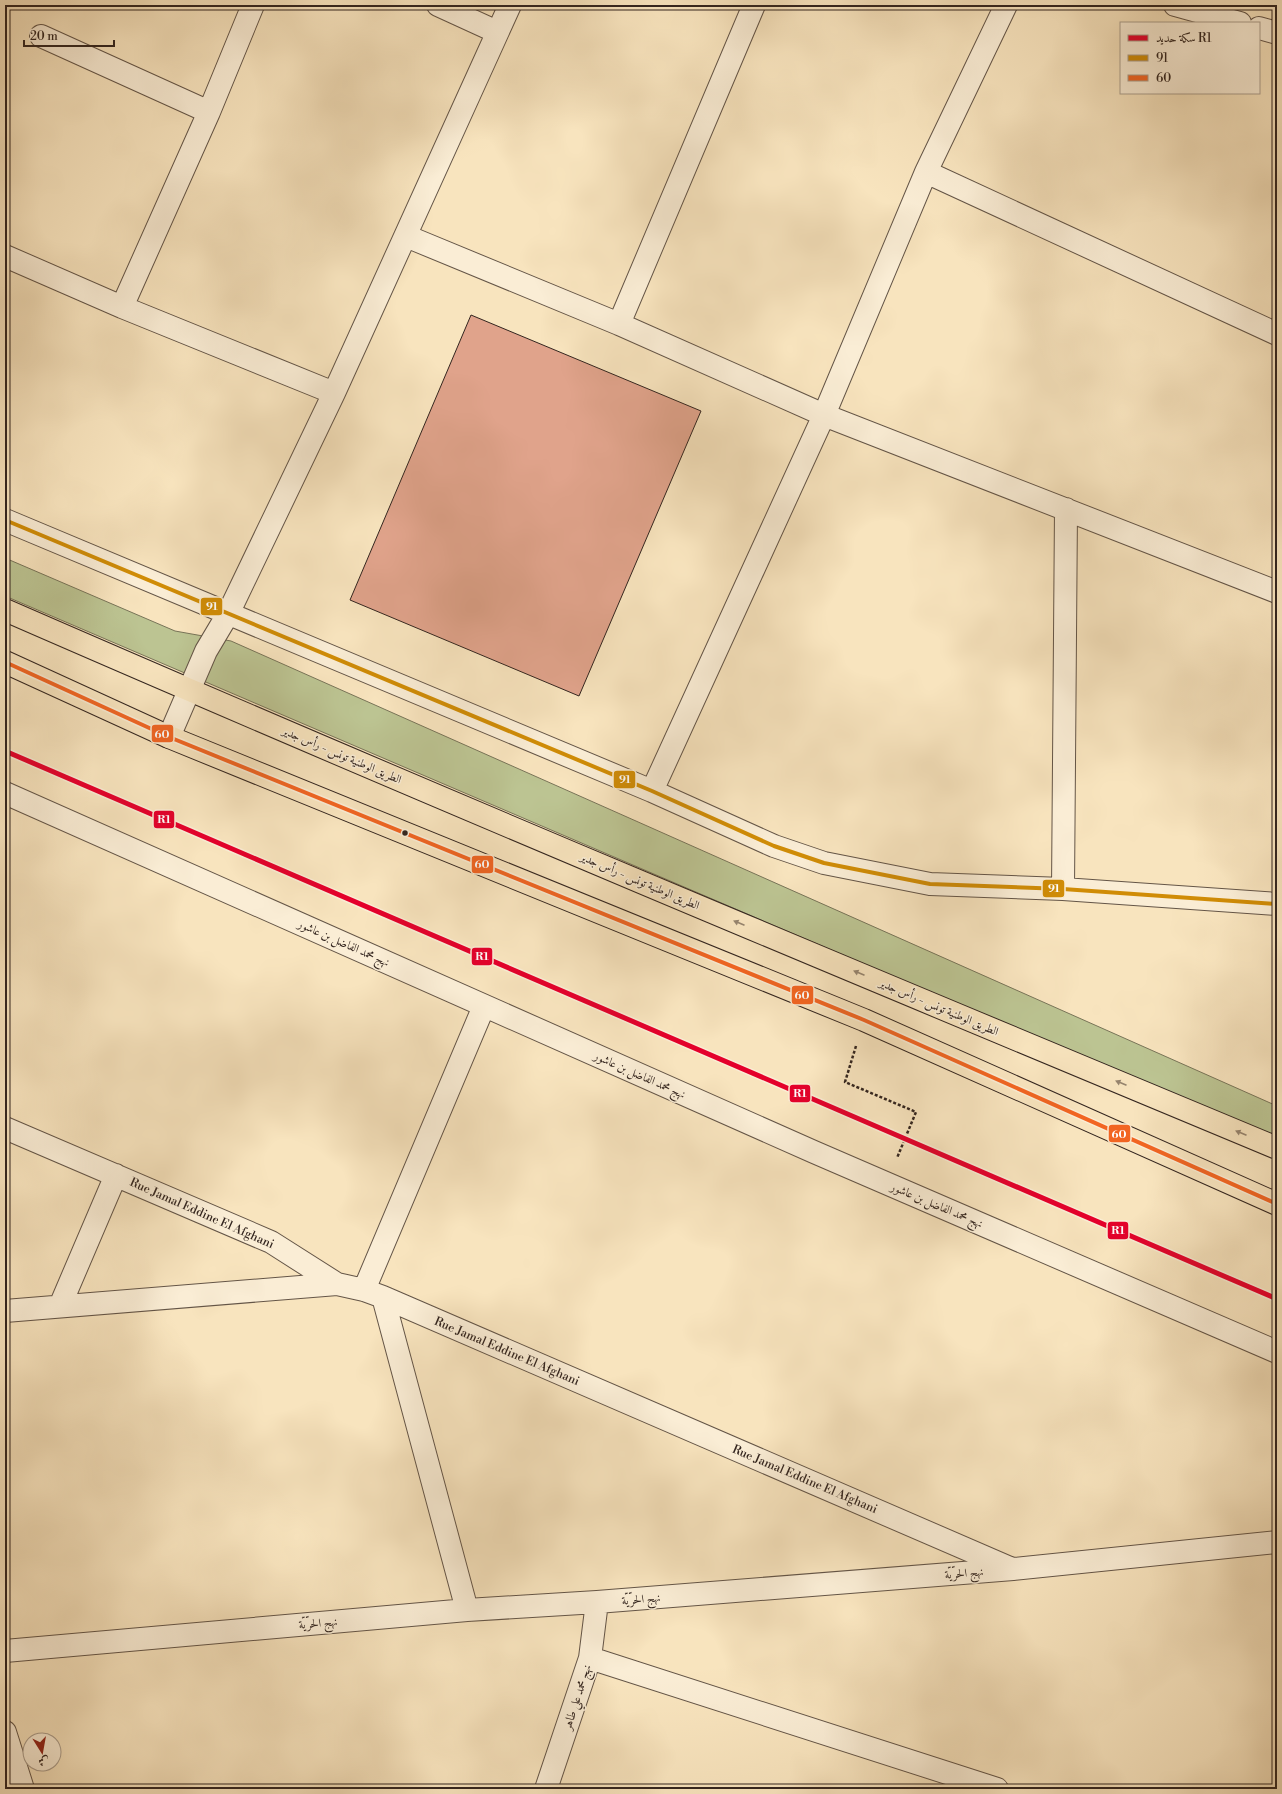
<svg xmlns="http://www.w3.org/2000/svg" width="1282" height="1794" font-family="'Libre Bodoni',Amiri,serif">
	<style>
		.green { fill: #bcc492; stroke: #787458 }
		.building { fill: #e0a38b; stroke: #33251f }
		.lines { fill: none; stroke-linecap: round; stroke-linejoin: round }
		.minor-casing { stroke: #645547; stroke-width: 24 }
		.highway-casing { stroke: #33251f; stroke-width: 24 }
		.path { stroke: #33251f; stroke-width: 2.5; stroke-dasharray: 3 2; stroke-linecap: butt }
		.minor { stroke: #faedd5; stroke-width: 22 }
		.highway { stroke: #f8e4be; stroke-width: 22 }
		.bus-1-casing { stroke: #faedd5; stroke-width: 7 }
		.bus-2-casing { stroke: #faedd5; stroke-width: 7 }
		.bus-1 { stroke: #d08c06; stroke-width: 4 }
		.bus-2 { stroke: #f26522; stroke-width: 4 }
		.rail-1-casing { stroke: #faedd5; stroke-width: 8 }
		.rail-1 { stroke: #e4002b; stroke-width: 5 }
		.oneway { fill: #96846e }
		.bus-dot { fill: #33251f; stroke: #faedd5; stroke-width: 1.5 }
		.labels { text-anchor: middle; stroke-width: 3; stroke-linejoin: round; paint-order: stroke }
		.street-label { font-size: 12px; fill: #33251f; stroke: #faedd5 }
		.line-badge { stroke: #faedd5; stroke-width: 1.5 }
		.badge-label { font-size: 11px; text-anchor: middle; font-weight: bold; fill: #fff }
	</style>
	<rect width="100%" height="100%" fill="#f8e4be"/>
	<filter id="stains"><feTurbulence type="fractalNoise" baseFrequency=".005" numOctaves="4"/><feColorMatrix values="0 0 0 0 .2 0 0 0 0 .09 0 0 0 0 .02 0 0 0 .5 -.17"/></filter>
	<radialGradient id="worn" r=".72"><stop offset=".6" stop-color="#630" stop-opacity="0"/><stop offset="1" stop-color="#630" stop-opacity=".3"/></radialGradient>
	<path class="green" d="M5 558 175 631 231 641 1277 1106V1141L5 596Z"/>
	<path class="building" d="M471 315 701 411 579 696 350 600Z"/>
	<g class="lines">
		<g class="minor-casing">
			<path id="minor" d="M438 5 497 32
				M1175 5 1240 23
				M1259 28 1277 33
				M41 36 209 112
				M926 172 1277 334
				M406 236 619 324 824 415 1277 592
				M5 256 122 307 334 393
				M122 307 209 112 253 5
				M619 324 754 5
				M5 520 652 791 774 846 824 863 930 884 1063 889 1277 904
				M169 737 206 651 228 614 334 393 510 5
				M652 791 824 415 926 172 1006 5
				M5 793 814 1152 1277 1352
				M1063 889 1066 509
				M5 1128 271 1242 337 1284 364 1290 383 1297 1010 1568
				M364 1290 484 1006
				M383 1297 467 1610
				M60 1306 116 1175
				M5 1311 337 1284
				M5 1651 467 1610 597 1602 1013 1569 1277 1542
				M590 1658 997 1789
				M5 1732 23 1789
				M546 1789 590 1658 597 1602"/>
		</g>
		<g class="highway-casing">
			<path id="highway" d="M5 610C427 794 852 971 1277 1148
				M5 662 169 737 864 1020 1277 1204"/>
		</g>
		<path class="path" d="M856 1046 845 1082 916 1112 897 1158"/>
		<use href="#minor" class="minor"/>
		<use href="#highway" class="highway"/>
		<g class="bus-1-casing">
			<path id="bus-1" d="M5 520 652 791 774 846 824 863 930 884 1063 889 1277 904"/>
		</g>
		<g class="bus-2-casing">
			<path id="bus-2" d="M5 662 169 737 864 1020 1277 1204"/>
		</g>
		<use href="#bus-1" class="bus-1"/>
		<use href="#bus-2" class="bus-2"/>
		<g class="rail-1-casing">
			<path id="rail-1" d="M5 751 1277 1299"/>
		</g>
		<use href="#rail-1" class="rail-1"/>
	</g>
	<defs><path id="oneway-solid" d="M-6-.8H1V-3.2L6.5 0L1 3.2V.8H-6Z"/></defs>
	<g class="oneway">
		<use href="#oneway-solid" transform="translate(739 923) rotate(-157)"/>
		<use href="#oneway-solid" transform="translate(859 973) rotate(-157)"/>
		<use href="#oneway-solid" transform="translate(1121 1083) rotate(-157)"/>
		<use href="#oneway-solid" transform="translate(1241 1133) rotate(-157)"/>
	</g>
	<circle class="bus-dot" cx="405" cy="833" r="3.5"/>
	<g class="labels">
		<g class="street-label">
			<text transform="translate(342 755) rotate(23)" y="4">الطريق الوطنية تونس - رأس جدير</text>
			<text transform="translate(640 881) rotate(23)" y="4">الطريق الوطنية تونس - رأس جدير</text>
			<text transform="translate(344 943) rotate(24)" y="4">نهج محمد الفاضل بن عاشور</text>
			<text transform="translate(939 1007) rotate(23)" y="4">الطريق الوطنية تونس - رأس جدير</text>
			<text transform="translate(640 1075) rotate(24)" y="4">نهج محمد الفاضل بن عاشور</text>
			<text transform="translate(937 1205) rotate(23)" y="4">نهج محمد الفاضل بن عاشور</text>
			<text transform="translate(202 1213) rotate(24)" y="4">Rue Jamal Eddine El Afghani</text>
			<text transform="translate(507 1351) rotate(23)" y="4">Rue Jamal Eddine El Afghani</text>
			<text transform="translate(805 1479) rotate(23)" y="4">Rue Jamal Eddine El Afghani</text>
			<text transform="translate(964 1573) rotate(-5)" y="4">نهج الحرّيّة</text>
			<text transform="translate(641 1599) rotate(-5)" y="4">نهج الحرّيّة</text>
			<text transform="translate(318 1623) rotate(-5)" y="4">نهج الحرّيّة</text>
			<text transform="translate(577 1697) rotate(-72)" y="4">نهج محمد علي طاهر</text>
		</g>
	</g>
	<g class="line-badge">
		<rect x="200" y="597" width="23" height="19" rx="4" fill="#d08c06"/>
		<rect x="151" y="724" width="23" height="19" rx="4" fill="#f26522"/>
		<rect x="613" y="770" width="23" height="19" rx="4" fill="#d08c06"/>
		<rect x="153" y="810" width="22" height="19" rx="4" fill="#e4002b"/>
		<rect x="471" y="855" width="23" height="19" rx="4" fill="#f26522"/>
		<rect x="1042" y="879" width="23" height="19" rx="4" fill="#d08c06"/>
		<rect x="471" y="947" width="22" height="19" rx="4" fill="#e4002b"/>
		<rect x="791" y="985" width="23" height="20" rx="4" fill="#f26522"/>
		<rect x="789" y="1084" width="22" height="19" rx="4" fill="#e4002b"/>
		<rect x="1108" y="1124" width="23" height="19" rx="4" fill="#f26522"/>
		<rect x="1107" y="1221" width="22" height="19" rx="4" fill="#e4002b"/>
	</g>
	<g class="badge-label">
		<text x="212" y="610">91</text>
		<text x="162" y="738">60</text>
		<text x="625" y="783">91</text>
		<text x="164" y="823">R1</text>
		<text x="482" y="868">60</text>
		<text x="1054" y="892">91</text>
		<text x="482" y="960">R1</text>
		<text x="802" y="999">60</text>
		<text x="800" y="1097">R1</text>
		<text x="1119" y="1138">60</text>
		<text x="1118" y="1234">R1</text>
	</g>
	<rect width="1282" height="1794" fill="none" stroke="#f8e4be" stroke-width="20"/>
	<rect x="6" y="6" width="1270" height="1782" fill="none" stroke="#33251f" stroke-width="2"/>
	<rect x="10" y="10" width="1262" height="1774" fill="none" stroke="#33251f"/>
	<rect x="1120" y="22" width="140" height="72" fill="#faedd5" stroke="#aa9d8c"/>
	<rect x="1128" y="35" width="20" height="6" fill="#e4002b" stroke="#aa9d8c"/>
	<text x="1156" y="42" font-size="12" fill="#33251f">سكة حديد R1</text>
	<rect x="1128" y="55" width="20" height="6" fill="#d08c06" stroke="#aa9d8c"/>
	<text x="1156" y="62" font-size="12" fill="#33251f">91</text>
	<rect x="1128" y="75" width="20" height="6" fill="#f26522" stroke="#aa9d8c"/>
	<text x="1156" y="82" font-size="12" fill="#33251f">60</text>
	<g transform="translate(42 1752) rotate(169)"><circle r="19" fill="#faedd5" stroke="#aa9d8c"/>
	<path d="M0-3L7 15L0 10L-7 15Z" fill="#8f2418"/>
	<text y="-6" font-size="11" font-weight="bold" text-anchor="middle" fill="#33251f">ش</text>
	</g>
	<path d="M24 40v6h90v-6" fill="none" stroke="#33251f" stroke-width="2"/>
	<text x="30" y="40" font-size="12" fill="#33251f" stroke="#faedd5" stroke-width="3" paint-order="stroke">20 m</text>
	<rect width="100%" height="100%" filter="url(#stains)"/>
	<rect width="100%" height="100%" fill="url(#worn)"/>
</svg>
